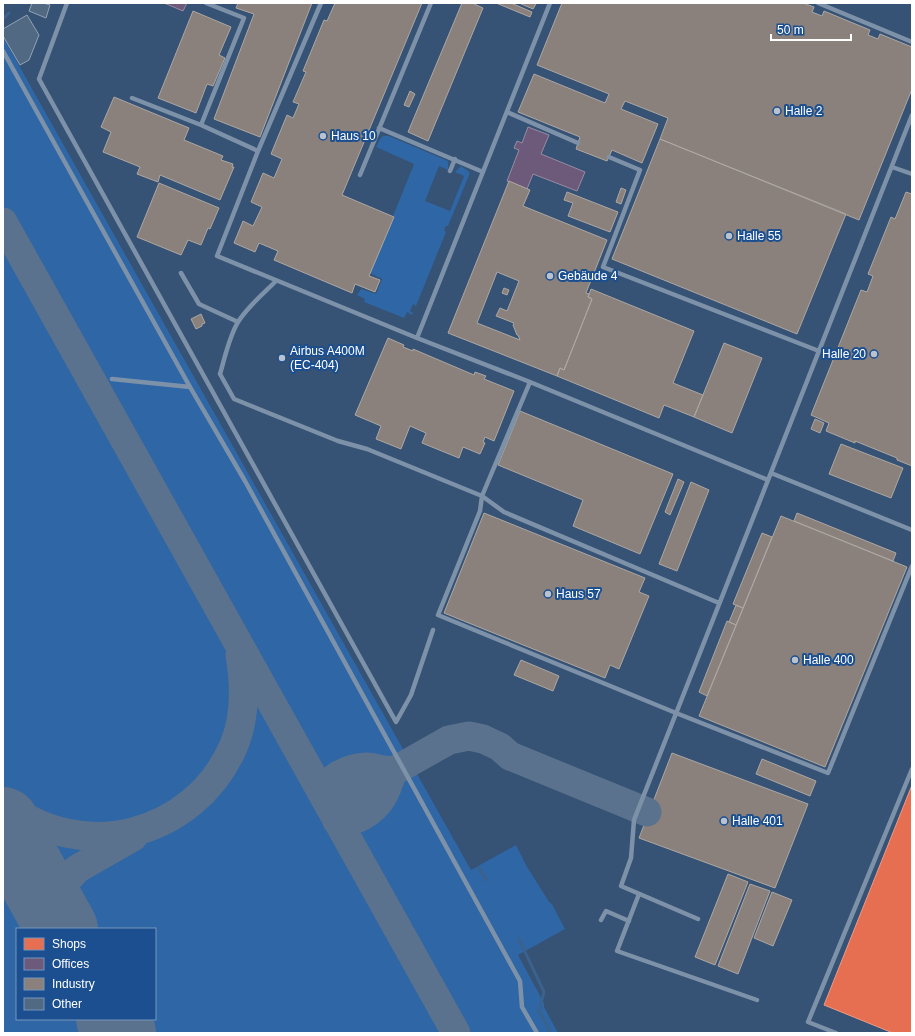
<svg xmlns="http://www.w3.org/2000/svg" width="915" height="1036" font-family="Helvetica,sans-serif">
	<style>
		.green { fill: #2f66a5; fill-rule: evenodd }
		.shops { fill: #e76f51; stroke: #ee9a85 }
		.offices { fill: #6d597a; stroke: #998ba2 }
		.industry { fill: #8a817c; stroke: #ada7a3; fill-rule: evenodd }
		.lines { fill: none; stroke-linecap: round; stroke-linejoin: round }
		.stream { stroke: #3b618d; stroke-width: 3 }
		.taxiway { stroke: #5a728e; stroke-width: 29 }
		.runway { stroke: #5a728e; stroke-width: 72 }
		.building { fill: #526984; stroke: #92a2b6 }
		.service { stroke: #7d92a8; stroke-width: 4.5 }
		.poi-dot { fill: #b9c2ce; stroke: #1b4f8f; stroke-width: 1.5 }
		.labels { text-anchor: middle; stroke-width: 4; stroke-linejoin: round; paint-order: stroke }
		.poi-label { font-size: 12px; fill: #fff; stroke: #1b4f8f; text-anchor: start }
	</style>
	<rect width="100%" height="100%" fill="#365274"/>
	<path class="green" d="M3 37 471 870 516 845 526 865 549 902 552 904 565 929 518 955 544 1003V1007L558 1033H3ZM17 929H155V1019H17Z
		M383 136H389L448 161V170L439 166 425 201 450 211 464 176 455 172 461 166 468 171 470 173 448 226H446L444 230 446 232 416 306 413 304 410 311 413 313 412 315 407 312 404 318 364 302 365 299 357 295 361 289 376 294 382 279 370 273 414 164 376 147 380 139Z"/>
	<path class="shops" d="M912 785V1033H893L824 1005Z"/>
	<path class="offices" d="M164 3H187L183 11Z
		M528 127 549 135 541 154 585 172 577 191 533 174 527 189 507 181 519 150 514 148 517 141 522 143Z"/>
	<path class="industry" d="M238 3H312L260 137 214 119 254 14 236 8Z
		M335 3H422L342 195 394 217 369 276 380 280 375 292 355 284 352 293 274 260 278 251 259 243 255 252 234 243 243 221 253 226 262 207 251 202 263 173 274 178 282 159 271 154 287 115 293 118 299 104 293 102 306 72 303 71 324 20 327 21Z
		M462 3H472L483 8 428 141 408 132Z
		M496 3H511L532 12 530 17Z
		M519 3H533L536 4 533 9Z
		M562 3H803L814 7 812 12 822 16 824 11 870 30 868 35 878 39 880 34 912 47V89L859 220 660 139 668 118 625 101 621 109 658 124 642 163 612 150 607 161 576 149 580 137 518 112 534 74 605 103 609 94 537 65Z
		M193 11 231 27 219 55 225 58 213 86 207 84 196 113 158 98Z
		M410 91 415 94 409 107 404 105Z
		M114 97 189 128 184 140 223 156 221 160 233 164 232 167H234L220 200 160 175 158 182 137 174 140 167 103 152 111 132 101 127Z
		M660 139 846 214 797 334 612 259Z
		M509 181 530 190 523 206 607 240 586 293 589 294 588 297 592 299 564 370 560 368 557 376 448 333ZM497 272 519 281 507 311 500 308 496 316 514 323 513 325 517 335H518L520 340 477 323Z
		M159 183 219 208 210 229 208 228 201 245 188 240 181 255 137 237Z
		M621 188 626 190 621 204 616 202Z
		M567 192 618 212 610 232 568 216 573 203 564 200Z
		M906 192 912 194V466L897 460V458L855 441V443L826 431 829 423 811 415 861 290 867 292 873 276 868 274 891 217 895 219Z
		M504 288 509 290 507 295 502 293Z
		M591 289 694 331 673 383 703 395 694 417 664 405 659 418 557 376 560 368 564 370 592 299 588 297Z
		M201 314 205 323 202 324V326L196 329 191 319Z
		M388 338 404 345 403 347 413 351V349L474 375 475 372 486 376 484 379 514 391 494 441 485 437 483 442 485 443 480 454 463 447 459 458 422 443 426 433 410 426 401 449 376 439 381 426 355 415Z
		M724 343 762 358 732 433 694 417Z
		M520 411 673 474 640 554 573 526 583 500 498 465Z
		M815 419 824 423 820 433 811 429Z
		M841 444 903 468 891 498 829 474Z
		M678 479 684 482 670 515 665 512Z
		M691 482 709 490 677 571 659 564Z
		M484 513 645 578 639 592 649 596 619 669 610 665 605 678 444 613Z
		M797 513 896 553 893 561 794 521Z
		M781 516 907 567 825 767 699 716Z
		M762 533 772 537 743 608 733 604Z
		M736 605 743 608 736 625 729 622Z
		M727 621 736 625 707 696 699 692Z
		M521 660 559 676 553 691 514 675Z
		M672 753 808 804 775 888 639 838Z
		M762 759 816 781 810 796 756 774Z
		M728 874 748 882 715 965 695 957Z
		M750 884 770 891 738 974 718 966Z
		M772 892 792 900 773 946 754 938Z"/>
	<g class="lines">
		<path class="stream" d="M4 18 9 13
			M479 868 486 880
			M519 939 544 992 539 1011 551 1033"/>
		<path class="taxiway" d="M3 222 456 1033
			M324 796C327 777 348 768 366 767 376 767 384 772 394 770
			M3 802C80 866 195 837 234 745 246 716 245 685 240 655
			M336 819C339 820 343 821 346 821 362 820 378 807 385 792 390 783 388 779 395 770
			M337 821V812L346 798 449 740 469 736 483 739 500 747 510 756 647 812
			M64 929 60 918 58 903 61 889 67 880 77 869 133 837"/>
		<path class="runway" d="M3 823 62 929
			M112 1019 120 1033"/>
	</g>
	<path class="building" d="M32 3H43L50 5 46 18 29 11Z
		M27 15 39 35 29 60 20 65 3 36V29Z"/>
	<g class="lines">
		<path class="service" d="M67 3 39 79 396 722 411 695 433 630
			M321 3 258 151 217 256 417 338 530 382 768 480
			M818 3 912 42
			M3 51 190 387 245 481 520 981 522 1007 537 1033
			M132 98 201 125 258 151
			M507 112 578 143
			M201 125 244 18 206 3
			M379 128 483 172
			M609 157 640 170 603 267 819 351
			M892 167 912 174
			M450 171 455 159
			M360 175 431 3
			M181 273 199 304 238 322
			M276 281C263 294 248 306 238 322 229 337 225 357 220 374L234 399 338 441 367 449 482 496 504 512 719 603
			M417 338 550 3
			M112 379 190 387
			M530 382 482 496 480 511 438 615 676 713 828 773 912 566
			M771 473 912 530
			M639 894 617 951 757 1000
			M698 919 621 886 631 858 634 820 912 115
			M601 920 606 911 629 921
			M836 1033 808 1022 912 769"/>
	</g>
	<g class="poi-dot">
		<circle cx="777" cy="111" r="4"/>
		<circle cx="323" cy="136" r="4"/>
		<circle cx="729" cy="236" r="4"/>
		<circle cx="550" cy="276" r="4"/>
		<circle cx="874" cy="354" r="4"/>
		<circle cx="282" cy="358" r="4"/>
		<circle cx="548" cy="594" r="4"/>
		<circle cx="795" cy="660" r="4"/>
		<circle cx="724" cy="821" r="4"/>
	</g>
	<g class="labels">
		<g class="poi-label">
			<text x="785" y="115">Halle 2</text>
			<text x="331" y="140">Haus 10</text>
			<text x="737" y="240">Halle 55</text>
			<text x="558" y="280">Gebäude 4</text>
			<text x="290" y="355">Airbus A400M<tspan x="290" dy="14">(EC-404)</tspan></text>
			<text x="866" y="358" text-anchor="end">Halle 20</text>
			<text x="556" y="598">Haus 57</text>
			<text x="803" y="664">Halle 400</text>
			<text x="732" y="825">Halle 401</text>
		</g>
	</g>
	<rect width="915" height="1036" fill="none" stroke="#ffffff" stroke-width="8"/>
	<rect x="16" y="928" width="140" height="92" fill="#1b4f8f" stroke="#7695bc"/>
	<rect x="24" y="938" width="20" height="12" fill="#e76f51" stroke="#7695bc"/>
	<text x="52" y="948" font-size="12" fill="#ffffff">Shops</text>
	<rect x="24" y="958" width="20" height="12" fill="#6d597a" stroke="#7695bc"/>
	<text x="52" y="968" font-size="12" fill="#ffffff">Offices</text>
	<rect x="24" y="978" width="20" height="12" fill="#8a817c" stroke="#7695bc"/>
	<text x="52" y="988" font-size="12" fill="#ffffff">Industry</text>
	<rect x="24" y="998" width="20" height="12" fill="#526984" stroke="#7695bc"/>
	<text x="52" y="1008" font-size="12" fill="#ffffff">Other</text>
	<path d="M771 34v6h80v-6" fill="none" stroke="#ffffff" stroke-width="2"/>
	<text x="777" y="34" font-size="12" fill="#ffffff" stroke="#1b4f8f" stroke-width="3" paint-order="stroke">50 m</text>
</svg>
